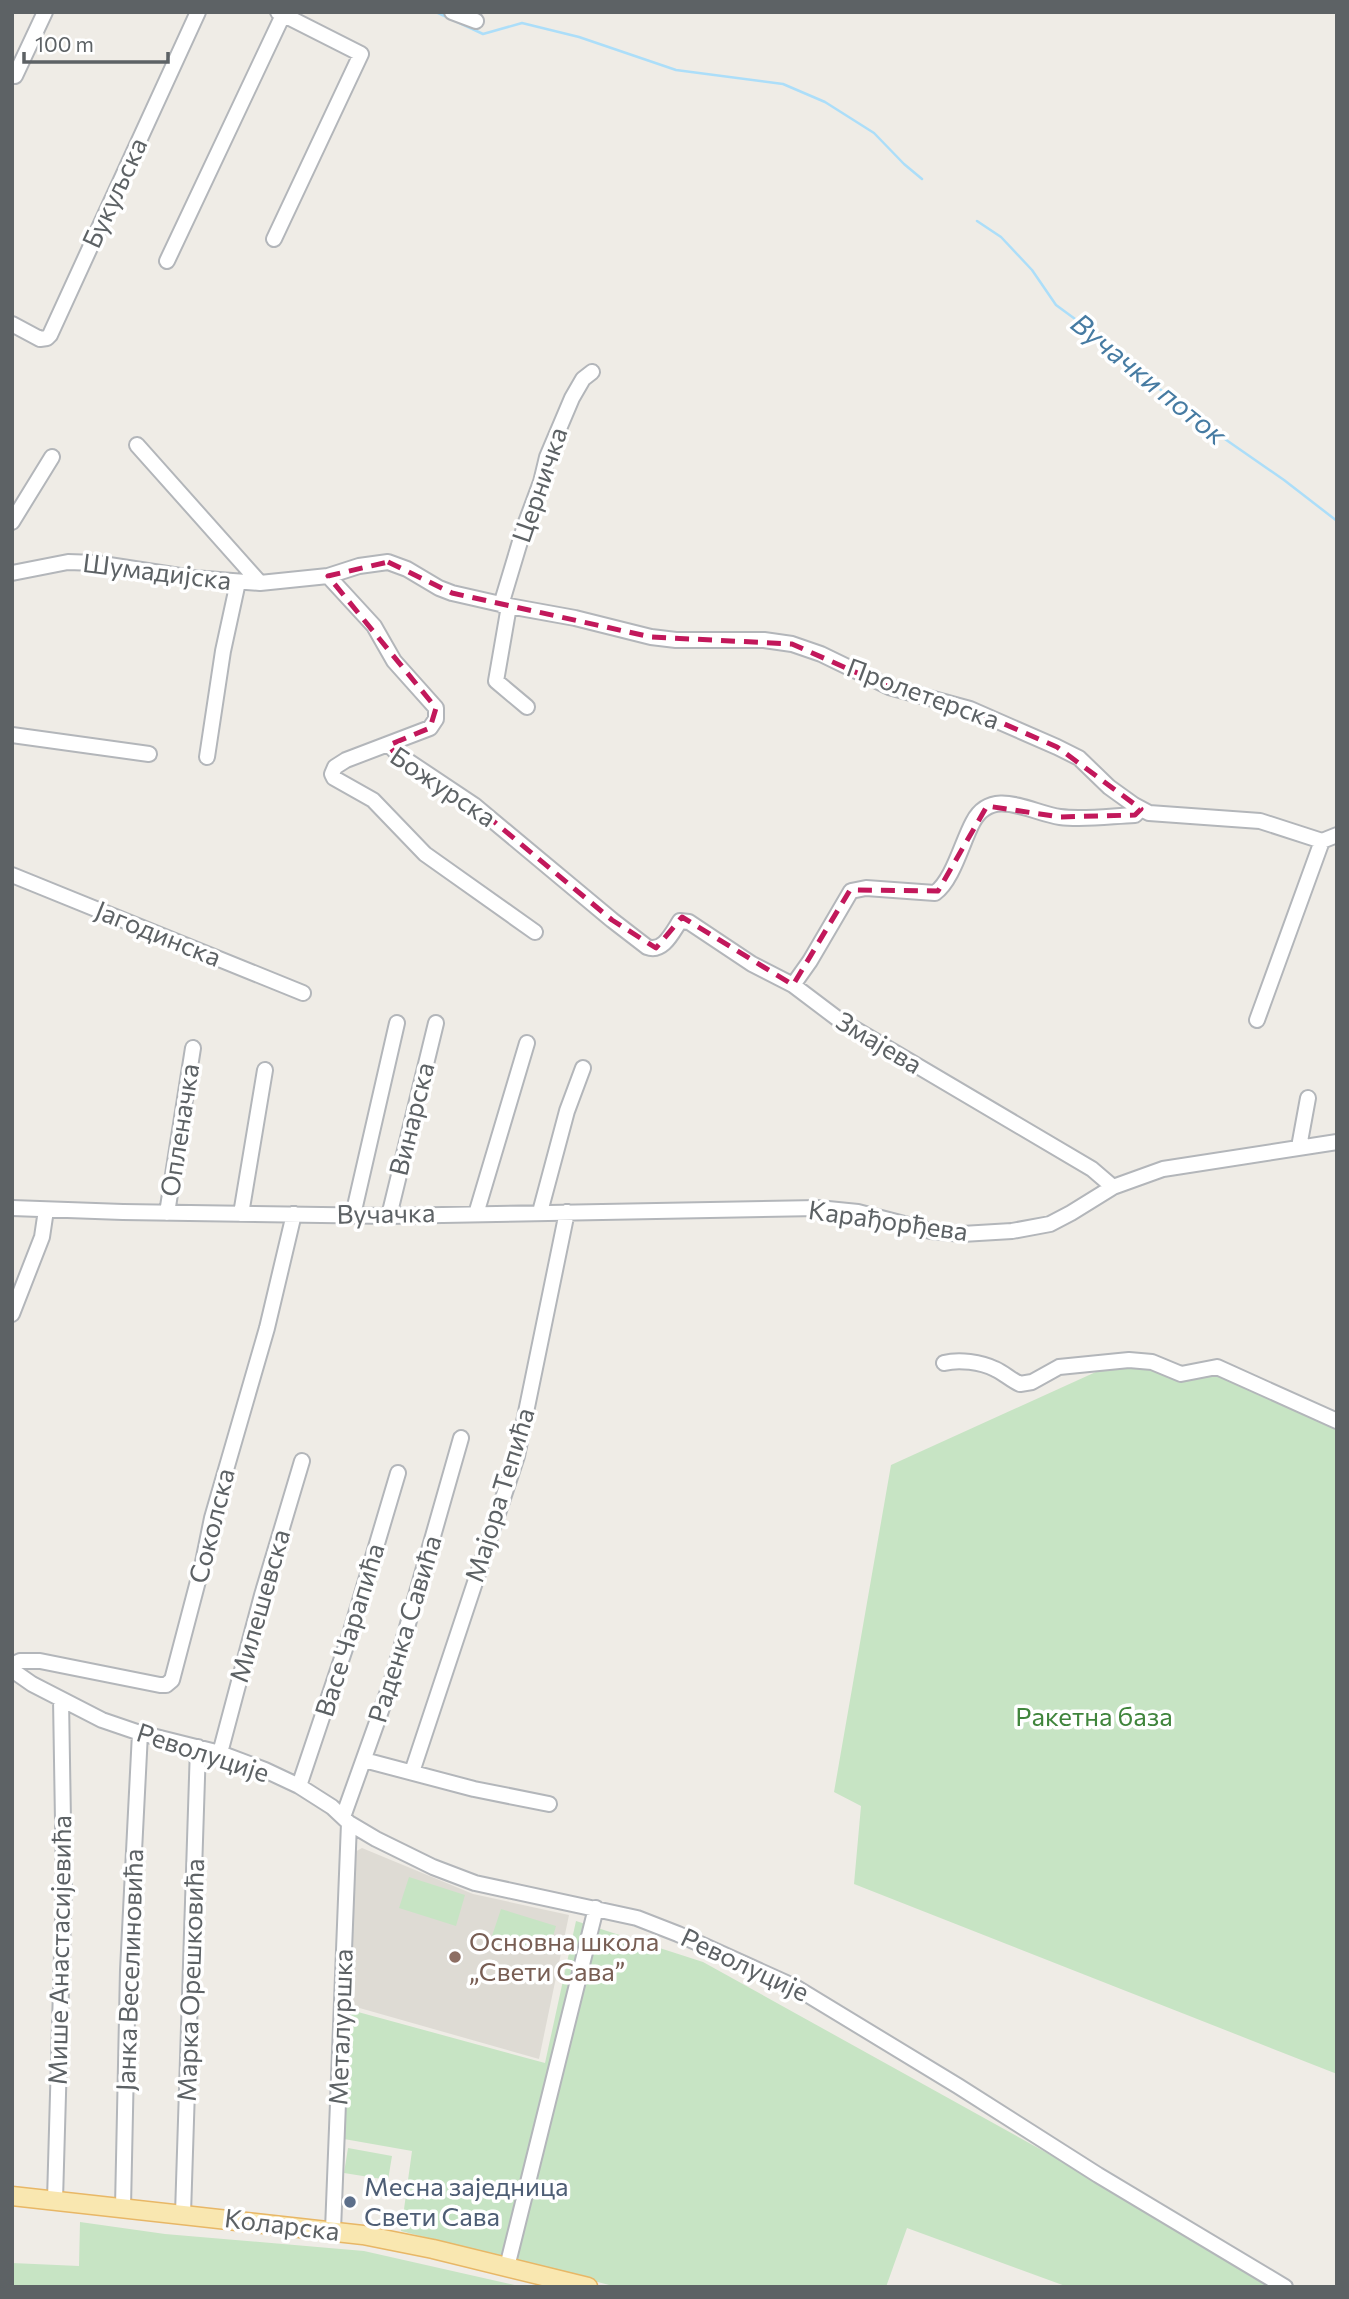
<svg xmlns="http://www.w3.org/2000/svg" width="1349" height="2299" font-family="Commissioner,sans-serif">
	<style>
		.education { fill: #dedbd4 }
		.green { fill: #c7e4c4 }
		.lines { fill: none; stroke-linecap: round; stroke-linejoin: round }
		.stream { stroke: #acdef9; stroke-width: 2.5 }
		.minor-casing { stroke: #b3b6ba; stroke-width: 18 }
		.major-casing { stroke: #e8b766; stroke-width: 21 }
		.minor { stroke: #fff; stroke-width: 14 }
		.major { stroke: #f9e7b0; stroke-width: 18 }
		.marked { fill: none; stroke: #c2185b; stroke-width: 5; stroke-dasharray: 14 9; stroke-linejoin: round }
		.education-dot { fill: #8d6e63; stroke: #fff; stroke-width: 2.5 }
		.service-dot { fill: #5c6f8a; stroke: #fff; stroke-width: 2.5 }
		.labels { text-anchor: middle; stroke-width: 7; stroke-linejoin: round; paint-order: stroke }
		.street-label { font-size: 26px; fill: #5d6265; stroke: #fff }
		.park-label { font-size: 26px; fill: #40853c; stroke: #fff }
		.education-label { font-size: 26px; fill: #785e54; stroke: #fff; text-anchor: start }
		.service-label { font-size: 26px; fill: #4e5e75; stroke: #fff; text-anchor: start }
		.water-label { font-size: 28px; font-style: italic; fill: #467ba2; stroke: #fff }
	</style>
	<rect width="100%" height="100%" fill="#efece6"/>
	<path class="education" d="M362 1848 473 1894 569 1915 539 2059 356 2007 348 1998 353 1853Z"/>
	<path class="green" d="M1147 1365 1215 1372 1337 1428V2074L854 1884 861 1806 834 1792 891 1465 1109 1366Z
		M409 1877 465 1895 456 1926 399 1908Z
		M501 1909 556 1926 548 1954 492 1936Z
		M576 1921 703 1962 1085 2174 1280 2287H1068L907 2228 886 2287H617L401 2231 412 2151 344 2139 347 2009 545 2063Z
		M348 2148 392 2156 388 2180 344 2173Z
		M80 2222 165 2234 364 2251 523 2287H12V2263L79 2266Z"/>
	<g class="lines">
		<path class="stream" d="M436 12 483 34 522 23 579 37 676 70 783 84 825 102 874 133 904 164 922 179
			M977 221 1001 237 1032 270 1056 305 1105 341 1186 412 1284 480 1337 521"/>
		<g class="minor-casing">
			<path id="minor" d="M452 12 476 21
				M15 76 45 12
				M274 239 361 54 278 12
				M167 261 283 15
				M12 324 40 339 47 338 50 335 198 12
				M137 445 260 583
				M12 522 52 457
				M12 573 68 562 96 563 193 578 260 583 328 576 359 566 388 562 407 569 439 588 452 593 509 606 575 618 651 637 676 640H764L792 644 821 654 889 687 970 709 1057 747 1079 758 1109 787 1134 805 1149 813 1260 821 1322 841 1337 835
				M328 576 374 626 394 661 436 708V719L430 728 346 760 335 767 332 774 334 778 373 800 425 854 535 932
				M501 605 525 525 541 482 547 457 572 398 583 379 592 372
				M509 606 496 681 527 707
				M12 735 149 754
				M389 745 399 755 474 805 612 920 647 947C663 953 672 933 680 921L689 922 752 964 793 985 838 1019 1092 1169 1113 1187
				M207 757 223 651 238 582
				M12 875 303 993
				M793 985 810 961 851 891 866 888 935 893C953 880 962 842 973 822 992 786 1031 813 1060 817 1084 820 1111 816 1135 815L1141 809
				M1257 1020 1322 841
				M1299 1147 1308 1098
				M12 1208 123 1212 389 1216 818 1208 858 1212 931 1231 962 1234 1012 1231 1050 1224 1071 1213 1113 1187 1163 1169 1337 1142
				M540 1212 567 1111 583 1068
				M167 1213 193 1048
				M241 1214 265 1070
				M476 1214 527 1043
				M353 1215 397 1023
				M389 1216 436 1023
				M12 1314 42 1237 46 1210
				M944 1363C959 1359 981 1362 995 1369 1004 1373 1011 1380 1020 1384L1032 1382 1059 1367 1129 1360 1152 1362 1181 1374 1217 1367 1337 1421
				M12 1665 20 1661H40L160 1685H166L172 1680 203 1562 212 1518 267 1328 294 1214
				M12 1670 32 1684 102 1720 140 1733 220 1753 265 1770 299 1786 332 1807 349 1823 376 1839 433 1867 475 1883 637 1918 678 1934 795 1987 958 2086 1098 2175 1285 2287
				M220 1753 262 1595 302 1461
				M364 1760 474 1789 549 1804
				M412 1772 517 1456 567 1212
				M299 1786 351 1631 398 1473
				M343 1817 392 1680 461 1438
				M55 2200 64 1883 61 1699
				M123 2207 128 1970 140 1733
				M183 2214 198 1747
				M333 2230 349 1823
				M507 2267 596 1908"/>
		</g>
		<g class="major-casing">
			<path id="major" d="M12 2196 363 2235 433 2249 588 2287"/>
		</g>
		<use href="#minor" class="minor"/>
		<use href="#major" class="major"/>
	</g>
	<path class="marked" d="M388 562 452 593 651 637 792 644 889 687 970 709 1057 747 1141 809 1135 815 1060 817 987 806 938 891 850 890 793 985 682 917 656 948 612 920 474 805 393 751 389 745 430 728 436 708 328 576Z"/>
	<circle class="education-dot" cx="455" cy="1957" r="7"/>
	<circle class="service-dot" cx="350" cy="2202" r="7"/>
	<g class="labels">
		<g class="street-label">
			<text transform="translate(115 193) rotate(-65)" y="9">Букуљска</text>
			<text transform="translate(540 485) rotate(-71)" y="9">Церничка</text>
			<text transform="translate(157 572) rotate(7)" y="9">Шумадијска</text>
			<text transform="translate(923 694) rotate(20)" y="9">Пролетерска</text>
			<text transform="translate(443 787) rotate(34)" y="9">Божурска</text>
			<text transform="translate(158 934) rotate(22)" y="9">Јагодинска</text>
			<text transform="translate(879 1043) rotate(31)" y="9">Змајева</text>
			<text transform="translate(412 1119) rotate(-76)" y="9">Винарска</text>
			<text transform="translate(180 1130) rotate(-81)" y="9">Опленачка</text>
			<text transform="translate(386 1214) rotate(-1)" y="9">Вучачка</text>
			<text transform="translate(888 1221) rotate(8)" y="9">Карађорђева</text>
			<text transform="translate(500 1495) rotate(-73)" y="9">Мајора Тепића</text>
			<text transform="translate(212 1526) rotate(-76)" y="9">Соколска</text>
			<text transform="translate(260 1606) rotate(-74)" y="9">Милешевска</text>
			<text transform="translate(405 1629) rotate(-73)" y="9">Раденка Савића</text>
			<text transform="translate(350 1630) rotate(-73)" y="9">Васе Чарапића</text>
			<text transform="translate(203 1753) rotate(18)" y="9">Револуције</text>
			<text transform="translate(60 1950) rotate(-89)" y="9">Мише Анастасијевића</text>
			<text transform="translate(745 1965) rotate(25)" y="9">Револуције</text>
			<text transform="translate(130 1970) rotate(-88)" y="9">Јанка Веселиновића</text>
			<text transform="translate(191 1980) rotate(-88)" y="9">Марка Орешковића</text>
			<text transform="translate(341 2027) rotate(-88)" y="9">Металуршка</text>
			<text transform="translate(282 2225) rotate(7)" y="9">Коларска</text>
		</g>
		<g class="park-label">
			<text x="1094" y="1726">Ракетна база</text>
		</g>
		<g class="education-label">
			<text x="469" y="1951">Основна школа<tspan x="469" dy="30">„Свети Сава”</tspan></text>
		</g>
		<g class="service-label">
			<text x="364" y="2196">Месна заједница<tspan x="364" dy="30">Свети Сава</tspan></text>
		</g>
		<g class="water-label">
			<text transform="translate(1149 379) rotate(39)" y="10">Вучачки поток</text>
		</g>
	</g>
	<rect width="1349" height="2299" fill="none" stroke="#5d6265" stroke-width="28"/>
	<path d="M24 52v10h144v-10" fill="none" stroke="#5d6265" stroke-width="3.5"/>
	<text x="35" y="52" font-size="21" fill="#5d6265" stroke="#ffffff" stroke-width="5" paint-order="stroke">100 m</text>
</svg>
